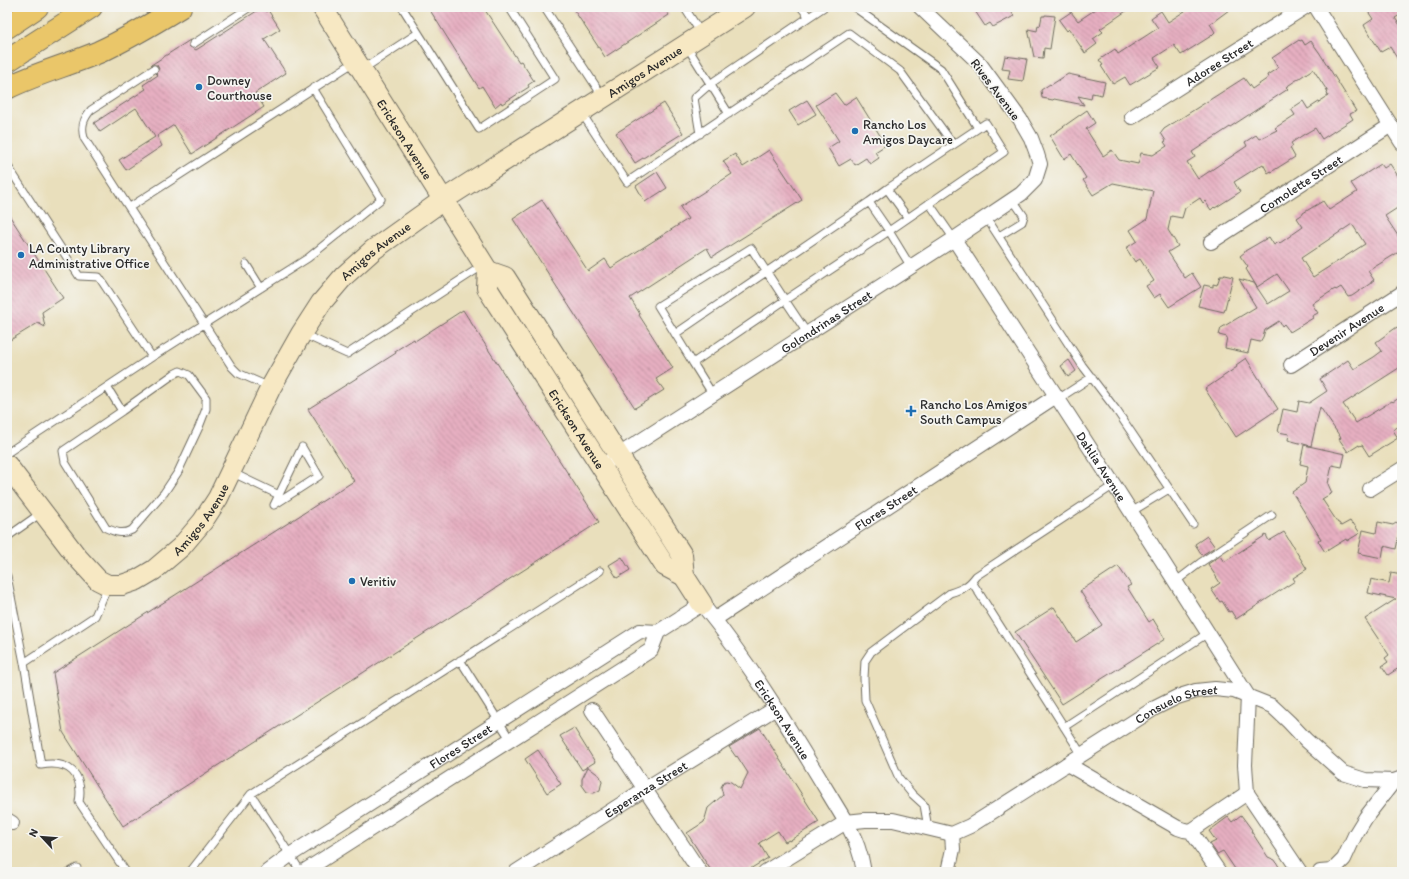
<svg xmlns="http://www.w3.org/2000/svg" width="1409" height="879" font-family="Itim,sans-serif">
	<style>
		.building { fill: url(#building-back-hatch); fill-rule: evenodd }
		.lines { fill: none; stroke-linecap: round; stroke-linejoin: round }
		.lane-casing { stroke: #6e6a5e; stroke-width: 9 }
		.street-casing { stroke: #6e6a5e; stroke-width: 16 }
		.secondary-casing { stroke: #6e6a5e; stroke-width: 22 }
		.primary-casing { stroke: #6e6a5e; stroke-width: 24 }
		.lane { stroke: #fff; stroke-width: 7 }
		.street { stroke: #fff; stroke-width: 14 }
		.secondary { stroke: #f7e8c3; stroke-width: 20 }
		.primary { stroke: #eac669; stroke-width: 22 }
		.poi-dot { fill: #1f6fb2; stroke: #f6f6f2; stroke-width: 1.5 }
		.labels { text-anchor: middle; stroke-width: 3.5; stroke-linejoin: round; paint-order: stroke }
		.street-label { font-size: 13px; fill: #2b2b2b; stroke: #f6f6f2 }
		.poi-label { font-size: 13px; fill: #2b2b2b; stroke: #f6f6f2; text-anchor: start }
	</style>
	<defs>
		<pattern id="building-back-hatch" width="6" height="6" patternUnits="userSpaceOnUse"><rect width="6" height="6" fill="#e6afc1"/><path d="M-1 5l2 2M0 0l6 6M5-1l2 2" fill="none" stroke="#bb8f9d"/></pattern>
	</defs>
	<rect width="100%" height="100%" fill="#f6f6f2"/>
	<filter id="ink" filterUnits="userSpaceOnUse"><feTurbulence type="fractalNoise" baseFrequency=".025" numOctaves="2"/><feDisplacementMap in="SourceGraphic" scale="8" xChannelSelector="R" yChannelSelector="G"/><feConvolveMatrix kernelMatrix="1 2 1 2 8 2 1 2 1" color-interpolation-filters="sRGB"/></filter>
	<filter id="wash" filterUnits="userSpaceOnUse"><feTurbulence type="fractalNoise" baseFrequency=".012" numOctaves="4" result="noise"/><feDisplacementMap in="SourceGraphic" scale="16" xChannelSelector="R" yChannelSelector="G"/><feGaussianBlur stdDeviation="0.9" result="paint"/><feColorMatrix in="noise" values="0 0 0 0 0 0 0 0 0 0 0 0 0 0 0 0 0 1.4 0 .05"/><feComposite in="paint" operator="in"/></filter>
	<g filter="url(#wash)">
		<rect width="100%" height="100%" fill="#e9dfbc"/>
		<g id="blocks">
			<path class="building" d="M263 7 266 12 268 10 280 29 264 39 286 73 255 93 264 107 192 154 174 125 157 136 162 146 126 170 119 160 155 137 136 108 100 132 94 123 146 89 143 85 158 75 156 73 159 69 157 65H151L190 40 189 46 196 50Z
				M428 7H483L519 62 521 61 534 81 528 85 529 87 502 104 501 102 495 107 482 86 479 88Z
				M572 7H663L669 15 605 57Z
				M981 7H1008L1014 16 993 27 990 23 985 26 975 11Z
				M1099 7H1132L1100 29 1103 32 1093 39 1097 44 1085 53 1069 29 1067 31 1059 20 1071 12 1078 21Z
				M1191 7H1233L1210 24 1215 32 1211 36 1181 55 1174 45 1154 58 1160 67 1130 85 1125 77 1113 84 1101 66 1103 65 1099 60 1115 49 1118 54 1158 28 1151 18 1161 11 1168 22Z
				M1365 7H1402V14L1395 18 1402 28V66L1390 47 1381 52 1366 29 1364 25 1373 19Z
				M1045 15 1055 16 1050 49 1044 48 1043 58 1034 57 1028 29 1037 31 1038 25 1040 26 1042 16H1045Z
				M1299 40 1300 41 1302 40 1305 45 1311 41 1319 52 1356 111 1350 114 1353 119 1322 139 1315 128 1303 135 1291 143 1293 146 1290 148 1295 157 1271 172V171L1268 173 1263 164 1258 167 1234 182 1240 192 1215 208 1214 207 1211 210 1205 201 1203 203 1200 198 1185 208 1182 218 1171 216 1168 230 1178 246 1168 252 1185 278 1192 273 1201 287 1169 307 1160 294 1154 298 1146 286 1154 281 1140 259 1135 262 1126 248 1137 241 1130 230 1147 219 1153 191 1113 183 1093 195 1083 180 1086 178 1071 154 1064 159 1050 136 1087 110 1095 123 1086 129 1103 156 1112 150 1119 160 1138 164 1141 153 1153 155 1167 146 1164 142 1166 141 1161 133 1164 129 1244 78 1252 89 1268 78 1267 75 1278 68 1272 58ZM1313 69 1328 92 1327 93 1328 96 1308 109 1303 101 1291 109 1295 115 1275 128 1277 130 1259 139 1256 135 1245 142 1247 146 1198 179 1187 162 1195 157 1192 152 1288 89 1286 87Z
				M1005 56 1027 59 1023 81 1008 79 1010 70 1002 69Z
				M1068 74 1105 82 1102 95 1092 93 1091 99 1078 96 1084 105 1054 99 1053 100 1042 98 1041 90 1050 84 1051 85Z
				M835 93 844 105 856 97 886 145 875 152 879 158 870 164 866 158 855 165 851 159 839 166 828 148 839 141 816 105Z
				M807 100 816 114 798 125 789 111Z
				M664 103 683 133 635 163 616 133Z
				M769 150 802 200 712 257 707 248 630 298 640 314 639 315 673 368 656 379 664 390 635 408 513 219 542 200 588 271 605 259 611 268 688 219 680 207 732 174 723 161 735 154 743 167Z
				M1381 164 1384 168 1390 164 1402 182V205L1385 216 1402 242V250L1368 271 1374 280 1371 282V283L1352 296 1348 297 1341 287 1336 290 1335 289 1316 301 1312 304 1318 313 1312 316 1313 318 1290 332 1284 324 1282 326 1279 321 1265 330 1263 337 1260 342 1251 340 1248 353 1225 348 1227 337 1219 335 1221 328 1256 307 1239 279 1254 283 1268 304 1289 291 1277 274 1257 287 1246 269 1248 267 1240 256 1245 252V251L1269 237 1274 245 1279 242 1280 243 1303 227 1297 218 1303 214V213L1323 201 1329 210 1357 192 1351 183ZM1352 224 1365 244 1313 277 1301 258Z
				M657 172 667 188 645 202 636 186Z
				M7 212 63 298 42 312 45 327 38 323 7 342Z
				M1224 275 1233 277 1224 312 1198 306 1204 285 1213 287V284L1217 285 1220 276H1223Z
				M463 310 599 522 123 826 63 732 53 673 354 481 308 409 396 353 395 351 414 339 415 341Z
				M1402 325V366L1343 404 1356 423 1392 401 1393 402 1402 396V424L1393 430 1398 438 1369 456 1362 445 1359 446V445L1348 452 1339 439 1341 438 1320 407 1311 446 1288 440 1289 434 1278 432 1283 409 1297 412 1299 401 1309 403 1327 391 1320 379 1348 360 1354 369 1374 357 1382 351 1376 342 1397 327 1398 328Z
				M1246 358 1278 409 1236 437 1205 389 1237 367 1236 365Z
				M1069 360 1076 371 1068 377 1061 366Z
				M1304 445 1345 454 1342 467 1332 465 1328 484 1332 493 1322 499 1338 523H1339L1341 526 1350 521 1352 524 1353 523 1360 533 1347 541 1346 539 1325 552 1318 541 1321 539 1292 492 1305 483 1308 466 1300 464Z
				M1402 519 1396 549 1384 546 1382 558 1358 553 1363 530 1376 533 1378 522 1393 525Z
				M1284 532 1307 569 1293 578 1295 581 1236 619 1231 611 1229 612 1222 601 1220 602 1211 589 1220 583 1208 564 1220 556 1224 562 1266 535 1269 541Z
				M1207 536 1215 547 1202 555 1195 544Z
				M622 557 630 570 617 578 609 565Z
				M1118 566 1131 585 1127 587 1149 622 1153 619 1165 639 1062 704 1015 632 1054 607 1076 642 1102 625 1080 591Z
				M1391 573 1402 575V666L1388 675 1382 666 1388 662 1385 658 1389 655 1365 619 1396 599 1368 593 1371 579 1389 583Z
				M574 728 595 762 582 770 560 736Z
				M760 728 819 822 789 841V840L785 842 778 831 759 843 768 858 745 872H712L687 833 704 822 708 808 723 795 721 787 724 782 726 781 731 782 740 789 748 773 737 756 736 757 729 747Z
				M538 750 561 784 547 793 525 759Z
				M588 767 600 776 602 781 600 790 594 793 587 792 582 785V779Z
				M1241 815 1252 830 1251 831 1268 857 1275 860 1282 872H1237L1223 851 1217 854 1210 844 1216 841 1209 831 1228 817 1232 822Z"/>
		</g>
	</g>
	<g filter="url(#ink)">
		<use href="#blocks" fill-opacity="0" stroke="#6e6a5e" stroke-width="1"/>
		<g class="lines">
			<g class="lane-casing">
				<path id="lane" d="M402 7 479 129 555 79 509 7
					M544 7 603 97
					M684 7 701 33
					M801 7 809 17 824 7
					M854 7 941 69 978 128
					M193 44 250 7
					M686 45 729 114
					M154 69 91 110C83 119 81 127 84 138L232 367 238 373 270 387
					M363 69 418 33
					M581 112 627 182 849 33 900 71 953 144
					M700 134 694 98 710 84 809 17
					M7 165 79 276 99 277 152 357
					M869 202 887 189
					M929 203 954 239
					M130 207 356 61
					M986 217 1082 365 1117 411 1193 524
					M999 236 1022 222 1024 216 1013 200
					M246 264 261 288
					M303 334 347 354 482 266
					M675 334 869 202 889 231 1004 152 986 123 887 189 908 218
					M693 363 658 306 751 248 785 300 889 231 911 267
					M107 387 122 411 63 451 65 462 106 528C115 532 123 535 132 530L164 493 178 472 199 427 206 409V398L189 375 180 371 174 374 122 411
					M713 395 693 363 785 300 807 333
					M1058 399 1092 377
					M302 447 319 476 274 505Z
					M7 453 152 357 308 258 381 199 313 88
					M231 472 279 495
					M1131 512 1169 489
					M7 537 41 513
					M7 576 24 663 41 765C69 760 84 774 79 802L126 872
					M972 582 1082 755
					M1175 582 1200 563 1272 515
					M460 660 510 739
					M24 663 95 616 108 586
					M1064 727 1208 633
					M251 794 301 872
					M928 828 924 805 912 794 899 778 865 700 864 678 865 661 871 652 950 593C962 589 968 587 976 576L1114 485
					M70 872 77 868
					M190 872 251 794 600 571"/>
			</g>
			<g class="street-casing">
				<g id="street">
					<path d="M1316 7 1402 143"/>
					<path id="s1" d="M1132 117 1305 7"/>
					<path id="s2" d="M954 239 1114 485 1248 696 1245 765 1247 793"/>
					<path id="s3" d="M1211 242 1391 125"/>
					<path id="s4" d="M1291 365 1402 293"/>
					<path id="s5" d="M611 460 954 239 1021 194 1035 180 1040 164 1037 154 1031 138 1020 119 980 64 920 7"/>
					<path d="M1370 489 1402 469"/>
					<path id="s6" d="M715 619 1056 396"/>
					<path d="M592 710 700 872"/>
					<path d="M1067 764 1178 828 1184 830 1191 831 1219 872"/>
					<path d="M7 820 12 823"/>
					<path d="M1191 831 1247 793 1300 872"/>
					<path id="s7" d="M267 872 290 855 640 631 658 632"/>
					<path id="s8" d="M303 872 651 650 658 632 702 604C757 672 801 748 846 822 856 840 861 853 864 872"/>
					<path id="s9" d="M516 872 645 789 776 708"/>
					<path id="s10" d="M765 872 846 822 865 820H893L952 834 970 826 1155 708 1177 697 1196 691 1215 689 1234 691 1272 706 1289 722 1306 740 1343 773 1365 780 1394 781 1402 778"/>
					<path d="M948 872 953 849 952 834"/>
					<path d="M1320 872 1332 871 1344 859 1355 835 1366 817 1394 781"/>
				</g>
			</g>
			<g class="secondary-casing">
				<g id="secondary">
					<path id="s11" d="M322 7 488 271 487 288 665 566 684 576"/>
					<path d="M488 271 505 277 682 555 684 576 702 604"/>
					<path id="s12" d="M7 465 77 557 98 580 108 585H122L137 580 154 570 181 547 203 521 218 498 271 387 301 334 321 303 344 276 373 250 443 200 745 7"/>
				</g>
			</g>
			<g class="primary-casing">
				<path id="primary" d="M7 27 37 7
					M7 61 91 7
					M7 88C37 73 69 65 99 52 127 39 154 23 180 7"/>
			</g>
			<use href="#lane" class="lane"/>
			<use href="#street" class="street"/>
			<use href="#secondary" class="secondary"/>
			<use href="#primary" class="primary"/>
		</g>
	</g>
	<g class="poi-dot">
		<circle cx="199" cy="87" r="4"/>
		<circle cx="855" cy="131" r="4"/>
		<circle cx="21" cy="255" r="4"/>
		<path d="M909 405h4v4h4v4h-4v4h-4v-4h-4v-4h4z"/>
		<circle cx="352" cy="581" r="4"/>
	</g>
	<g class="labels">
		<g class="street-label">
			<text dy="5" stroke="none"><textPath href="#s1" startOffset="103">Adoree Street</textPath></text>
			<text dy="5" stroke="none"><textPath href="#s12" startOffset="925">Amigos Avenue</textPath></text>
			<text transform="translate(996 89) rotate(53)" y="5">Rives Avenue</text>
			<text dy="5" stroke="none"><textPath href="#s11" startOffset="156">Erickson Avenue</textPath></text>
			<text dy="5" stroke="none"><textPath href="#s3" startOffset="107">Comolette Street</textPath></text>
			<text dy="5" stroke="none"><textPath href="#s12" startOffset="601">Amigos Avenue</textPath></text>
			<text dy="5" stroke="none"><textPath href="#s5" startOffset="256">Golondrinas Street</textPath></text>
			<text dy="5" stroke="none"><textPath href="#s4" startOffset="66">Devenir Avenue</textPath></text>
			<text dy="5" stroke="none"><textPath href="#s11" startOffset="496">Erickson Avenue</textPath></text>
			<text dy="5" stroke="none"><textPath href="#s2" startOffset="271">Dahlia Avenue</textPath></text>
			<text dy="5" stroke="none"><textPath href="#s6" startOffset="204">Flores Street</textPath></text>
			<text dy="5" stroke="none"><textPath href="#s12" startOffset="277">Amigos Avenue</textPath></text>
			<text dy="5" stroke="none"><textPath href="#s10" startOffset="464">Consuelo Street</textPath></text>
			<text dy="5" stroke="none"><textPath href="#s8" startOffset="625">Erickson Avenue</textPath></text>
			<text dy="5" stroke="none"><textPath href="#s7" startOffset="231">Flores Street</textPath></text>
			<text dy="5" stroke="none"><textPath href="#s9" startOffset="154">Esperanza Street</textPath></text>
		</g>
		<g class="poi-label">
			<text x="207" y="85">Downey<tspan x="207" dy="15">Courthouse</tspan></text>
			<text x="863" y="129">Rancho Los<tspan x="863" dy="15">Amigos Daycare</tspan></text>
			<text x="29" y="253">LA County Library<tspan x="29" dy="15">Administrative Office</tspan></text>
			<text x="920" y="409">Rancho Los Amigos<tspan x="920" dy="15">South Campus</tspan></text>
			<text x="360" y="586">Veritiv</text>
		</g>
	</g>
	<rect width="1409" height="879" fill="none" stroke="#f6f6f2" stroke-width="24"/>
	<g transform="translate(42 837) rotate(296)" stroke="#f6f6f2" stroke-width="3" paint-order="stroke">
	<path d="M0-3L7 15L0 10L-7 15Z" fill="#2b2b2b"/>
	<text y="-6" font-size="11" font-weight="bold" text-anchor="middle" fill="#2b2b2b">N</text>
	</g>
</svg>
